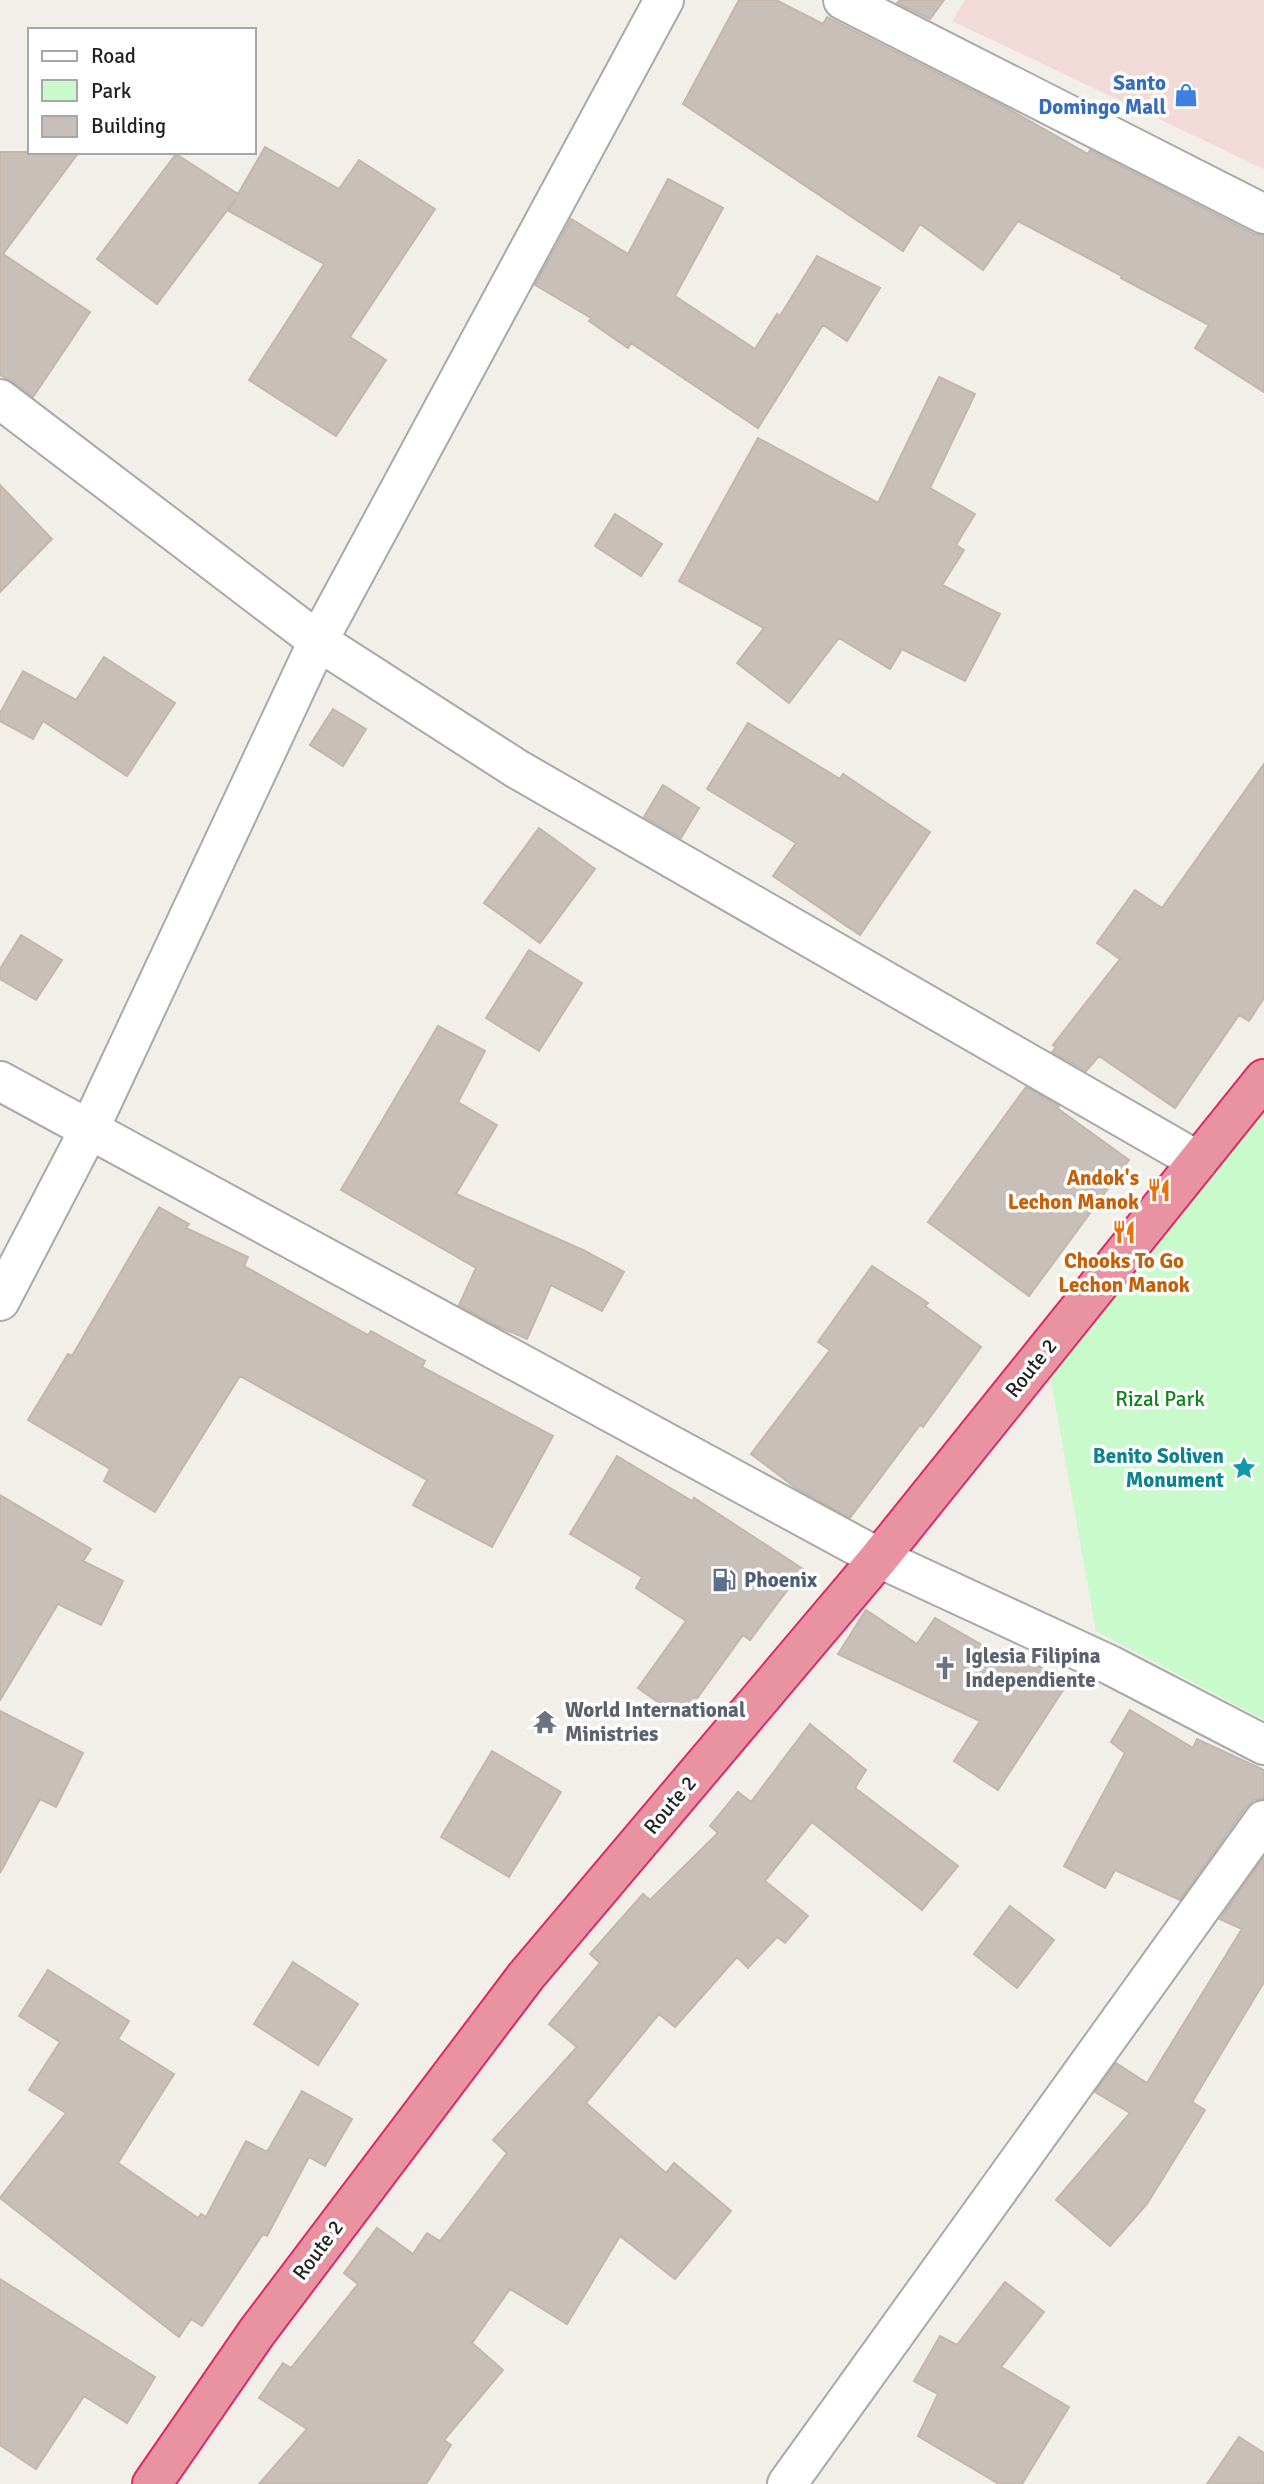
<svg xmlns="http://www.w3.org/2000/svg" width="1264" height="2484" font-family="Signika,sans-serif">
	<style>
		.commercial { fill: #f2dad9 }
		.park { fill: #c8facc }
		.building { fill: #c7bfb8; stroke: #c4b6ab; stroke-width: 2 }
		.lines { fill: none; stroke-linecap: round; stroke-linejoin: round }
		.minor-casing { stroke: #a9a9a9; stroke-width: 42 }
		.highway-casing { stroke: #dc2a67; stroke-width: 42 }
		.minor { stroke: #fff; stroke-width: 38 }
		.highway { stroke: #e892a2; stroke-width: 38 }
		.labels { text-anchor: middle; stroke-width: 7; stroke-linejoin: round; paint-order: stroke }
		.shop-label { font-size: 21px; font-weight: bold; fill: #366cbe; stroke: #fff; text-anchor: end }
		.food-label { font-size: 21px; font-weight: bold; fill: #c56008; stroke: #fff; text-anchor: end }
		.street-label { font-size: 21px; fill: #222; stroke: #fff }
		.park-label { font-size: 21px; fill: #0c8416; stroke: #fff }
		.culture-label { font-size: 21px; font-weight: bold; fill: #0d838f; stroke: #fff; text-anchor: end }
		.service-label { font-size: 21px; font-weight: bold; fill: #4e5e75; stroke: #fff; text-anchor: start }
		.worship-label { font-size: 21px; font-weight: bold; fill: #5b616d; stroke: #fff; text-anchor: start }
	</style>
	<rect width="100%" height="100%" fill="#f2efe9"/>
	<path class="commercial" d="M965 0H1264V169L952 21Z"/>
	<path class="park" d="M1264 1110V1720L1096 1631 1049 1370Z"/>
	<path class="building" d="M739 0H776L823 24 827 17 1005 107 1088 154 1090 150 1254 234 1264 236V392L1195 348 1209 325 1121 278 1122 276 1018 221 983 270 920 224 903 251 683 104Z
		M900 0H944L930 19 897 3Z
		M265 147 339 189 359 160 435 209 350 337 386 360 336 436 249 380 324 264 229 211 237 197 157 304 97 259 176 154 238 194Z
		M0 152H79L3 254 90 312 33 397 13 382 0 375Z
		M668 179 723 208 675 296 755 349 777 314 780 316 817 256 880 288 847 341 823 325 758 428 631 343 628 348 589 321 591 318 535 285 571 219 628 254Z
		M939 377 975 394 930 488 975 514 956 545 964 550 942 585 1000 614 965 681 902 649 890 669 839 638 789 703 737 663 764 628 679 581 758 438 878 503Z
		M0 485 52 539 0 592Z
		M615 514 662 544 641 576 595 546Z
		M104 657 175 703 127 776 43 721 33 739 0 721V713L23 671 76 700Z
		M333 709 366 729 343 766 310 745Z
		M748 723 840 779 843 774 930 832 860 935 773 876 796 843 707 789Z
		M1264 764V998L1249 1021 1239 1015 1175 1108 1099 1056 1086 1071 1052 1052 1056 1047 1053 1045 1120 959 1097 943 1135 890 1162 908Z
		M663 785 699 808 681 838 644 817Z
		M539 828 595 869 540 943 484 903Z
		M21 935 62 960 36 1000 0 979V969Z
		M529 950 582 983 539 1051 486 1018Z
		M438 1026 485 1051 458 1102 497 1125 456 1194 583 1250 624 1272 602 1311 551 1285 527 1339 497 1326 459 1305 476 1268 341 1190Z
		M1026 1087 1059 1106 1057 1108 1129 1160 1029 1296 928 1222Z
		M159 1207 189 1224 186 1228 248 1257 244 1266 368 1335 371 1331 425 1361 422 1367 553 1436 492 1547 413 1505 427 1480 240 1376 155 1512 104 1481 110 1469 28 1420 68 1354 72 1356Z
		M872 1266 928 1303 925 1306 981 1347 923 1427 920 1425 850 1518 796 1488 751 1454 830 1350 818 1342Z
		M617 1456 692 1501 694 1498 803 1569 750 1640 743 1635 682 1719 638 1688 686 1621 636 1588 642 1577 570 1534Z
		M0 1495 91 1549 83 1561 123 1581 101 1625 58 1604 0 1700Z
		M866 1610 917 1644 935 1618 1017 1665 1023 1656 1067 1684 998 1790 954 1761 980 1721 838 1654Z
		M1130 1710 1193 1748 1197 1739 1264 1770V1798L1254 1800 1246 1807 1180 1900 1115 1870 1105 1888 1064 1866 1125 1753 1111 1742Z
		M0 1711 83 1753 56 1807 40 1799 0 1873Z
		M810 1724 866 1770 855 1788 958 1866 922 1910 812 1822 765 1881 808 1916 785 1943 777 1937 748 1968 737 1957 675 2027 659 2014 586 2103 666 2173 674 2163 731 2211 675 2279 620 2236 567 2324 510 2289 472 2343 503 2370 444 2440 451 2445 426 2484H259L307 2429 259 2398 283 2363 291 2368 358 2284 344 2273 377 2228 413 2254 427 2233 440 2241 507 2153 493 2140 577 2047 549 2024 600 1963 590 1954 643 1894 650 1900 718 1833 710 1826 738 1792 751 1802Z
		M492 1751 561 1792 509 1877 441 1837Z
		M1264 1857V1982L1192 2102 1205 2110 1147 2204 1110 2246 1056 2200 1130 2113 1095 2092 1116 2063 1147 2083 1242 1929 1220 1919Z
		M1010 1906 1054 1940 1017 1988 974 1954Z
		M293 1962 358 2004 318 2065 254 2024Z
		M48 1970 129 2021 118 2039 174 2074 118 2163 198 2218 201 2214 206 2217 246 2141 267 2152 302 2091 352 2119 325 2166 309 2157 267 2236 263 2234 202 2326 191 2319 179 2337 0 2198 66 2113 29 2090 60 2042 19 2016Z
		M0 2279 155 2377 127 2423 84 2396 36 2469 0 2445Z
		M1005 2282 1044 2312 1001 2367 1069 2407 1022 2484H999L918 2436 938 2394 914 2381 940 2336 957 2345Z
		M1239 2437 1264 2453V2484H1207Z"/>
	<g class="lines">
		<g class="minor-casing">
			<path id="minor" d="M843 0 1264 214
				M0 399 318 641 517 769 1198 1161
				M0 1081 879 1558 1110 1665 1264 1745
				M0 1301 89 1130 318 641 664 0
				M787 2484 1264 1820"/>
		</g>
		<g class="highway-casing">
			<path id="highway" d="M152 2484 257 2332 526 1976 879 1558 1264 1079"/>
		</g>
		<use href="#minor" class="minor"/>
		<use href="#highway" class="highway"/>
	</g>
	<defs>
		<g id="shop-bare" transform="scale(1.89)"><path d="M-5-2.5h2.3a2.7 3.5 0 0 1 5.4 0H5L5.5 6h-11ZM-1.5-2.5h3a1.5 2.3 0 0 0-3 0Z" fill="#3f7fe0" stroke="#fff" stroke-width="2.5" paint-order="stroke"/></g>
		<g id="restaurant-bare" transform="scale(1.89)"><path d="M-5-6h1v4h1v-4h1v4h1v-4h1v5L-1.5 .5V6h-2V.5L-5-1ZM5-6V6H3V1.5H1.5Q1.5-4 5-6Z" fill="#e8710a" stroke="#fff" stroke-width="2.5" paint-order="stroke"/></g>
		<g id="sight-bare" transform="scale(1.89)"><path d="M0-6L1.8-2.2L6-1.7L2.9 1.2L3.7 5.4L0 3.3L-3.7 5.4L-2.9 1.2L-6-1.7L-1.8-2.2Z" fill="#0f9aa8" stroke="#fff" stroke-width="2.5" paint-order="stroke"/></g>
		<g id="fuel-bare" transform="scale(1.89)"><path d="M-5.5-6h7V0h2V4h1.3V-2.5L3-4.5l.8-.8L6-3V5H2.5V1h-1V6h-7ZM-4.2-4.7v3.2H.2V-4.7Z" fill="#5c6f8a" stroke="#fff" stroke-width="2.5" paint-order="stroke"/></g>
		<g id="church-bare" transform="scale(1.89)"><path d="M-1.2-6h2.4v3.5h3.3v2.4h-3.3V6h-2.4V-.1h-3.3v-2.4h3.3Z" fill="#6b7280" stroke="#fff" stroke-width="2.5" paint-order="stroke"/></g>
		<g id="temple-bare" transform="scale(1.89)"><path d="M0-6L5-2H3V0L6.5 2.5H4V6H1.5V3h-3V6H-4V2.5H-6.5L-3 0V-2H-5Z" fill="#6b7280" stroke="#fff" stroke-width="2.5" paint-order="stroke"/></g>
	</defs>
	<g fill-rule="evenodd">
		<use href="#shop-bare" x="1186" y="95"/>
		<use href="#restaurant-bare" x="1159" y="1190"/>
		<use href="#restaurant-bare" x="1124" y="1232"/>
		<use href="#sight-bare" x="1244" y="1468"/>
		<use href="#fuel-bare" x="724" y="1580"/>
		<use href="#church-bare" x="945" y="1668"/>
		<use href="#temple-bare" x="545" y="1722"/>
	</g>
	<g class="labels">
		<g class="shop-label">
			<text x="1166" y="90">Santo<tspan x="1166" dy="24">Domingo Mall</tspan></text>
		</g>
		<g class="food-label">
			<text x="1139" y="1185">Andok's<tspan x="1139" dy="24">Lechon Manok</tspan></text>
			<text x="1124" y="1268" text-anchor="middle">Chooks To Go<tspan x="1124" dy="24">Lechon Manok</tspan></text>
		</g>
		<g class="street-label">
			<text transform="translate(1031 1368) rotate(-51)" y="7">Route 2</text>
			<text transform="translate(670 1805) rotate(-50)" y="7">Route 2</text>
			<text transform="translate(318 2250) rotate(-53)" y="7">Route 2</text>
		</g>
		<g class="park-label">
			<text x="1160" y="1406">Rizal Park</text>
		</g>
		<g class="culture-label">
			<text x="1224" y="1463">Benito Soliven<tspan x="1224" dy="24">Monument</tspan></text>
		</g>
		<g class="service-label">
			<text x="744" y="1587">Phoenix</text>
		</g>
		<g class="worship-label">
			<text x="965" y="1663">Iglesia Filipina<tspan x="965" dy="24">Independiente</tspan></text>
			<text x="565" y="1717">World International<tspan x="565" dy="24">Ministries</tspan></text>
		</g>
	</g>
	<rect x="28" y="28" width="228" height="126" fill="#ffffff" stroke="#a7a7a7" stroke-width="2"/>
	<rect x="42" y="51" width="35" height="10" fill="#ffffff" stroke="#a7a7a7" stroke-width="2"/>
	<text x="91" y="63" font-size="21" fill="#222222">Road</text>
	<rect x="42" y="80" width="35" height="21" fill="#c8facc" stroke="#a7a7a7" stroke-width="2"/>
	<text x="91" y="98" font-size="21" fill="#222222">Park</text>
	<rect x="42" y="116" width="35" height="21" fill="#c7bfb8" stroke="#a7a7a7" stroke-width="2"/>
	<text x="91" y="133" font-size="21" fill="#222222">Building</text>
</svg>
